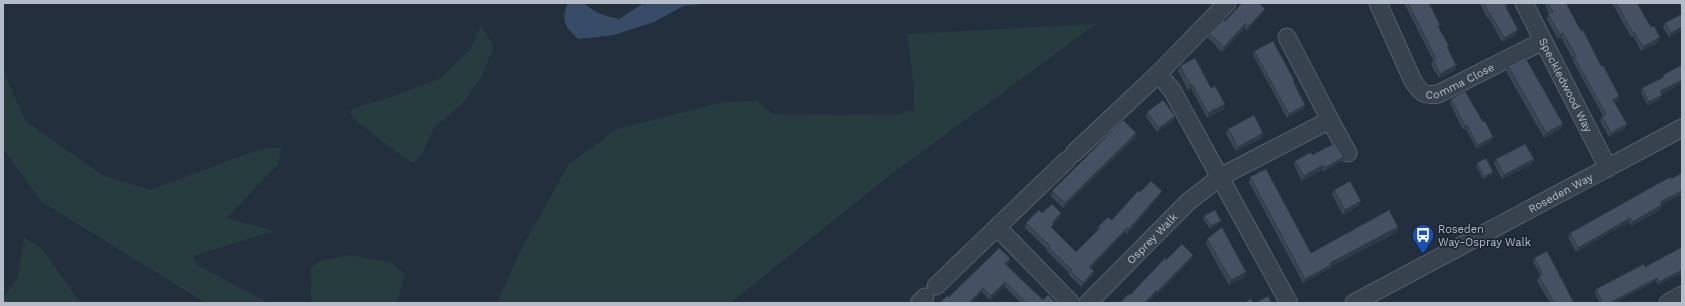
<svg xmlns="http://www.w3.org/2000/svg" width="1685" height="306" font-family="'Work Sans',sans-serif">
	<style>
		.green { fill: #263c3f }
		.water { fill: #394c67 }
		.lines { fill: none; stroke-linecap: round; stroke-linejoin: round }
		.minor-casing { stroke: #565f6c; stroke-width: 19 }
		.minor { stroke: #38414e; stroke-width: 17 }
		.wall { fill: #3b4654 }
		.shaded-wall { fill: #303945 }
		.building { fill: #455162; stroke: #303945 }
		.labels { text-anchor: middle; stroke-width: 3.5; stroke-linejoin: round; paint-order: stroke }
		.street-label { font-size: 11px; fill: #b4bcc9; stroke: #1d2633 }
		.poi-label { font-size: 11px; fill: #b4bcc9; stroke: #1d2633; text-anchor: start }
	</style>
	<rect width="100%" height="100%" fill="#242f3e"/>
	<path class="green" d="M1096 24 889 176 730 303H499L500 296 526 240 569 164 617 129 724 102 757 101 773 114 843 115 899 114 914 109V87L907 34Z
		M481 25 491 42 493 49 483 74 464 102 434 128 423 153 413 163 399 154 354 119 349 111 363 105 385 99 439 79 471 49Z
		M3 69 25 121 104 176 151 190 249 153 267 148H281L278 164 227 218 274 231 193 256 197 265 269 303H206L42 202 3 149Z
		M24 238 42 249 81 303H3V299L18 277Z
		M350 255 392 263 405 274 397 301 394 303H313C308 292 315 281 309 269L320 261Z"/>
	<path class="water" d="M568 3H584C594 13 606 16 619 19L644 3H711L683 6 654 22 614 35 579 39C566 29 560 20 568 3Z"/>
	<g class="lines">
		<g class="minor-casing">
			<g id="minor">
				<path id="s1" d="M1378 3 1413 81C1421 93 1424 96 1438 94L1543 41"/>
				<path id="s2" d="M1524 3 1608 168"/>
				<path d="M1287 37 1330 120"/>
				<path d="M1158 74 1172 90 1289 303"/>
				<path d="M1074 153 1158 74 1227 3"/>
				<path d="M998 228 1071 303"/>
				<path d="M936 286 1067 160"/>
				<path d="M919 303 925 297"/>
				<path id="s3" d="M1088 303 1188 202 1220 177 1330 120 1348 153"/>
				<path id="s4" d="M1354 303 1682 128"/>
				<path d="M1668 303 1682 295"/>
			</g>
		</g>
		<use href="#minor" class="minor"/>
	</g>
	<path class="wall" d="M1404 3H1429L1440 25 1439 27 1448 49 1456 65 1455 70 1439 78 1431 65 1433 60Z
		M1480 3H1508L1506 8 1516 35 1502 42 1489 18H1487Z
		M1544 3H1566L1618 101 1615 102 1625 129 1609 137 1600 121 1602 116H1603L1573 61V59L1561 37 1558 39 1547 19 1548 14 1549 13Z
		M1612 3H1637L1659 42 1641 51 1633 36 1631 37Z
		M1679 3H1682V6L1681 7Z
		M1265 9 1263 13 1247 30 1245 28 1222 52 1208 38 1209 34 1225 21Z
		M1682 14V30L1669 37 1663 27 1665 23Z
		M1254 51 1293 82 1304 109 1287 118 1253 55Z
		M1682 65V83L1662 94V95L1660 99 1648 106 1641 93 1642 88 1662 78 1663 75Z
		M1180 66 1211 88 1225 104 1224 109 1207 118 1191 88 1188 90 1178 71Z
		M1508 66 1561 129 1544 138 1506 71Z
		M1451 99 1483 122 1492 141 1477 149 1466 129 1463 130 1450 103Z
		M1147 112 1175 116 1173 121 1157 132 1146 117Z
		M1228 129 1263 133 1262 138 1236 151 1226 134Z
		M1136 133 1135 138 1063 208 1051 196 1052 191Z
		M1312 155 1344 157 1342 161 1323 172 1322 170 1302 181 1294 165 1295 161Z
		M1496 159H1534L1532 164 1502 179 1494 164Z
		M1477 163 1493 174 1483 179 1476 166Z
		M1682 173V198L1680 195 1661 205 1660 210 1631 226 1629 222 1576 252 1568 237 1570 233Z
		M1250 177 1311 253 1397 232 1330 267 1329 269 1303 283 1249 182Z
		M1334 190 1359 206 1343 215 1332 195Z
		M1140 192 1160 195 1127 234 1125 232 1091 268 1094 271 1093 275 1081 287 1069 275V273L1047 251V249L1025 228 1026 223 1042 213 1060 217 1053 224 1052 228 1076 252 1097 231 1098 227 1112 220Z
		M1204 216 1221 221 1220 223 1210 229 1203 219Z
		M1207 239 1246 272 1245 277 1229 285 1206 244Z
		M1682 247V273L1658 285 1656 281 1614 303H1600L1595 293 1596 289 1645 267Z
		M1010 258 1009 263 1007 265 1043 300 1056 303H1021L1004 286 990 300 982 292 949 297Z
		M1534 258 1574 303H1550L1537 281 1539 277 1541 276 1533 262Z"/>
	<path class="shaded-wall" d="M1265 9 1263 13 1247 30 1249 26Z
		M1246 23 1245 28 1222 52 1224 47Z
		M1682 27V30L1669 37 1671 33Z
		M1518 30 1516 35 1502 42 1504 38Z
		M1563 33 1561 37 1558 39 1560 35Z
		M1660 37 1659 42 1641 51 1643 47Z
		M1456 65 1455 70 1439 78 1440 74Z
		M1682 80V83L1659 96 1660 91Z
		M1192 84 1191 88 1188 90 1190 85Z
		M1662 95 1660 99 1648 106 1649 102Z
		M1619 96 1618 101 1611 104 1613 100Z
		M1225 104 1224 109 1207 118 1208 113Z
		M1305 105 1304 109 1287 118 1289 114Z
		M1175 116 1173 121 1157 132 1159 128Z
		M1563 124 1561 129 1544 138 1546 133Z
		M1627 124 1625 129 1609 137 1611 133Z
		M1467 125 1466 129 1463 130 1465 126Z
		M1136 133 1135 138 1063 208 1065 203Z
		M1263 133 1262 138 1236 151 1238 147Z
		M1493 137 1492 141 1477 149 1478 145Z
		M1344 157 1342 161 1323 172 1325 168Z
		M1534 159 1532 164 1502 179 1504 175Z
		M1323 165 1322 170 1302 181 1304 176Z
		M1493 172V174L1483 179 1484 177Z
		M1162 191 1160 195 1127 234 1128 230Z
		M1682 191 1680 195 1659 206 1660 202Z
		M1361 201 1359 206 1343 215 1345 210Z
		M1662 205 1660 210 1631 226 1632 222Z
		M1061 213 1060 217 1051 227 1052 223Z
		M1630 218 1629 222 1576 252 1578 248Z
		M1221 221 1220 223 1210 229 1211 226Z
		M1398 227 1397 232 1330 267 1329 269 1303 283 1305 279 1330 263Z
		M1127 228 1125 232 1088 271 1089 267Z
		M1193 255 1192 259 1156 296 1157 292Z
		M1010 258 1009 263 1004 268 1005 264Z
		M1682 270V273L1658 285 1659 282Z
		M1094 271 1093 275 1081 287 1083 283Z
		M1246 272 1245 277 1229 285 1231 280Z
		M1657 278 1656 281 1614 303H1609Z
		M1005 282 1004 286 990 300 991 296Z
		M983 288 982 292 971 303H969Z
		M1156 291 1155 295 1147 303H1144Z"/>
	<path class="building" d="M1242 3H1259L1265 9 1249 26 1246 23 1224 47 1209 34 1223 19 1225 21Z
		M1408 3H1429L1440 25 1438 26 1449 46 1447 47 1456 65 1440 74 1433 60 1436 59Z
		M1484 3H1508L1505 5 1518 30 1504 38 1490 13 1489 14Z
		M1548 3H1566L1581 31 1583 30 1601 66 1603 65 1619 96 1613 100 1627 124 1611 133 1602 116 1606 114 1574 57 1576 56 1563 33 1560 35 1548 14 1553 12Z
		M1616 3H1637L1651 27 1654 26 1660 37 1643 47 1634 32 1633 33Z
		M1682 14V27L1671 33 1665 23Z
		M1273 41 1294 80 1293 81 1305 105 1289 114 1254 51Z
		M1525 57 1563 124 1546 133 1508 66Z
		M1195 58 1211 88 1215 86 1225 104 1208 113 1192 84 1190 85 1180 66Z
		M1682 65V80L1660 91 1662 95 1649 102 1642 88 1664 77 1663 75Z
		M1465 91 1483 122 1485 121 1493 137 1478 145 1467 125 1465 126 1451 99Z
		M1163 100 1175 116 1159 128 1147 112Z
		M1254 115 1263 133 1238 147 1228 129Z
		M1123 120 1136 133 1065 203 1052 191Z
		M1335 143 1344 157 1325 168 1323 165 1304 176 1295 161 1311 152 1312 155Z
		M1525 144 1534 159 1504 175 1496 159Z
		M1486 158 1493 172 1484 177 1477 163Z
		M1266 169 1311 253 1389 210 1398 227 1330 263 1331 265 1305 279 1250 177Z
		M1682 173V192V191L1660 202 1662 205 1632 222 1630 218 1578 248 1570 233 1670 177 1671 179Z
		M1151 181 1162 191 1128 230 1127 228 1089 267 1094 271 1083 283 1070 271 1072 270 1048 247 1050 246 1026 223 1039 210 1042 213 1052 204 1061 213 1052 223 1054 224 1051 227 1076 252 1100 228 1098 227 1108 217 1112 220 1138 191 1140 192Z
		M1350 181 1361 201 1345 210 1334 190Z
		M1215 210 1221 221 1211 226 1204 216Z
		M1222 227 1246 272 1231 280 1207 239Z
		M1182 244 1193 255 1157 292 1156 291 1144 303H1120L1128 294 1130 295 1165 258 1166 260Z
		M1682 247V270L1659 282 1657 278 1609 303H1603L1596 289 1644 264 1645 267Z
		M999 248 1010 258 1005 264 1043 300 1048 295 1056 303H1026L1005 282 991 296 983 288 969 303H940L948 295 949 297Z
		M1547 251 1574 303H1554L1539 277 1543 274 1534 258Z
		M1268 296 1272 303H1255Z
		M1251 299 1253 303H1243Z"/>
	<defs>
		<g id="bus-pin" transform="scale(1.15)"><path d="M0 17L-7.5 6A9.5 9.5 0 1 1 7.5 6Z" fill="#1a4fb4" stroke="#1d2633"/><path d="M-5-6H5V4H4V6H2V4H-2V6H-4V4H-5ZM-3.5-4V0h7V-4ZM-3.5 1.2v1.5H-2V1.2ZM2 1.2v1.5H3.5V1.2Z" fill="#fff"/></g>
	</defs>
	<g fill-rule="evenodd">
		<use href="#bus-pin" x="1423" y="235"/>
	</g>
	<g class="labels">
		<g class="street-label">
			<text dy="4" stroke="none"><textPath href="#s1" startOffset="141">Comma Close</textPath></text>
			<text dy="4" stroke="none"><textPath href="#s2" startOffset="92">Speckledwood Way</textPath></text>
			<text dy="4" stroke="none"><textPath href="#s4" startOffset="234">Roseden Way</textPath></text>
			<text dy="4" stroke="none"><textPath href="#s3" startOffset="91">Osprey Walk</textPath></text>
		</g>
		<g class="poi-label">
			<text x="1438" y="233">Roseden<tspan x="1438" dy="13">Way-Ospray Walk</tspan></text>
		</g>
	</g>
	<rect width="1685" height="306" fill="none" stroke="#b4bcc9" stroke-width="8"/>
</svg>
